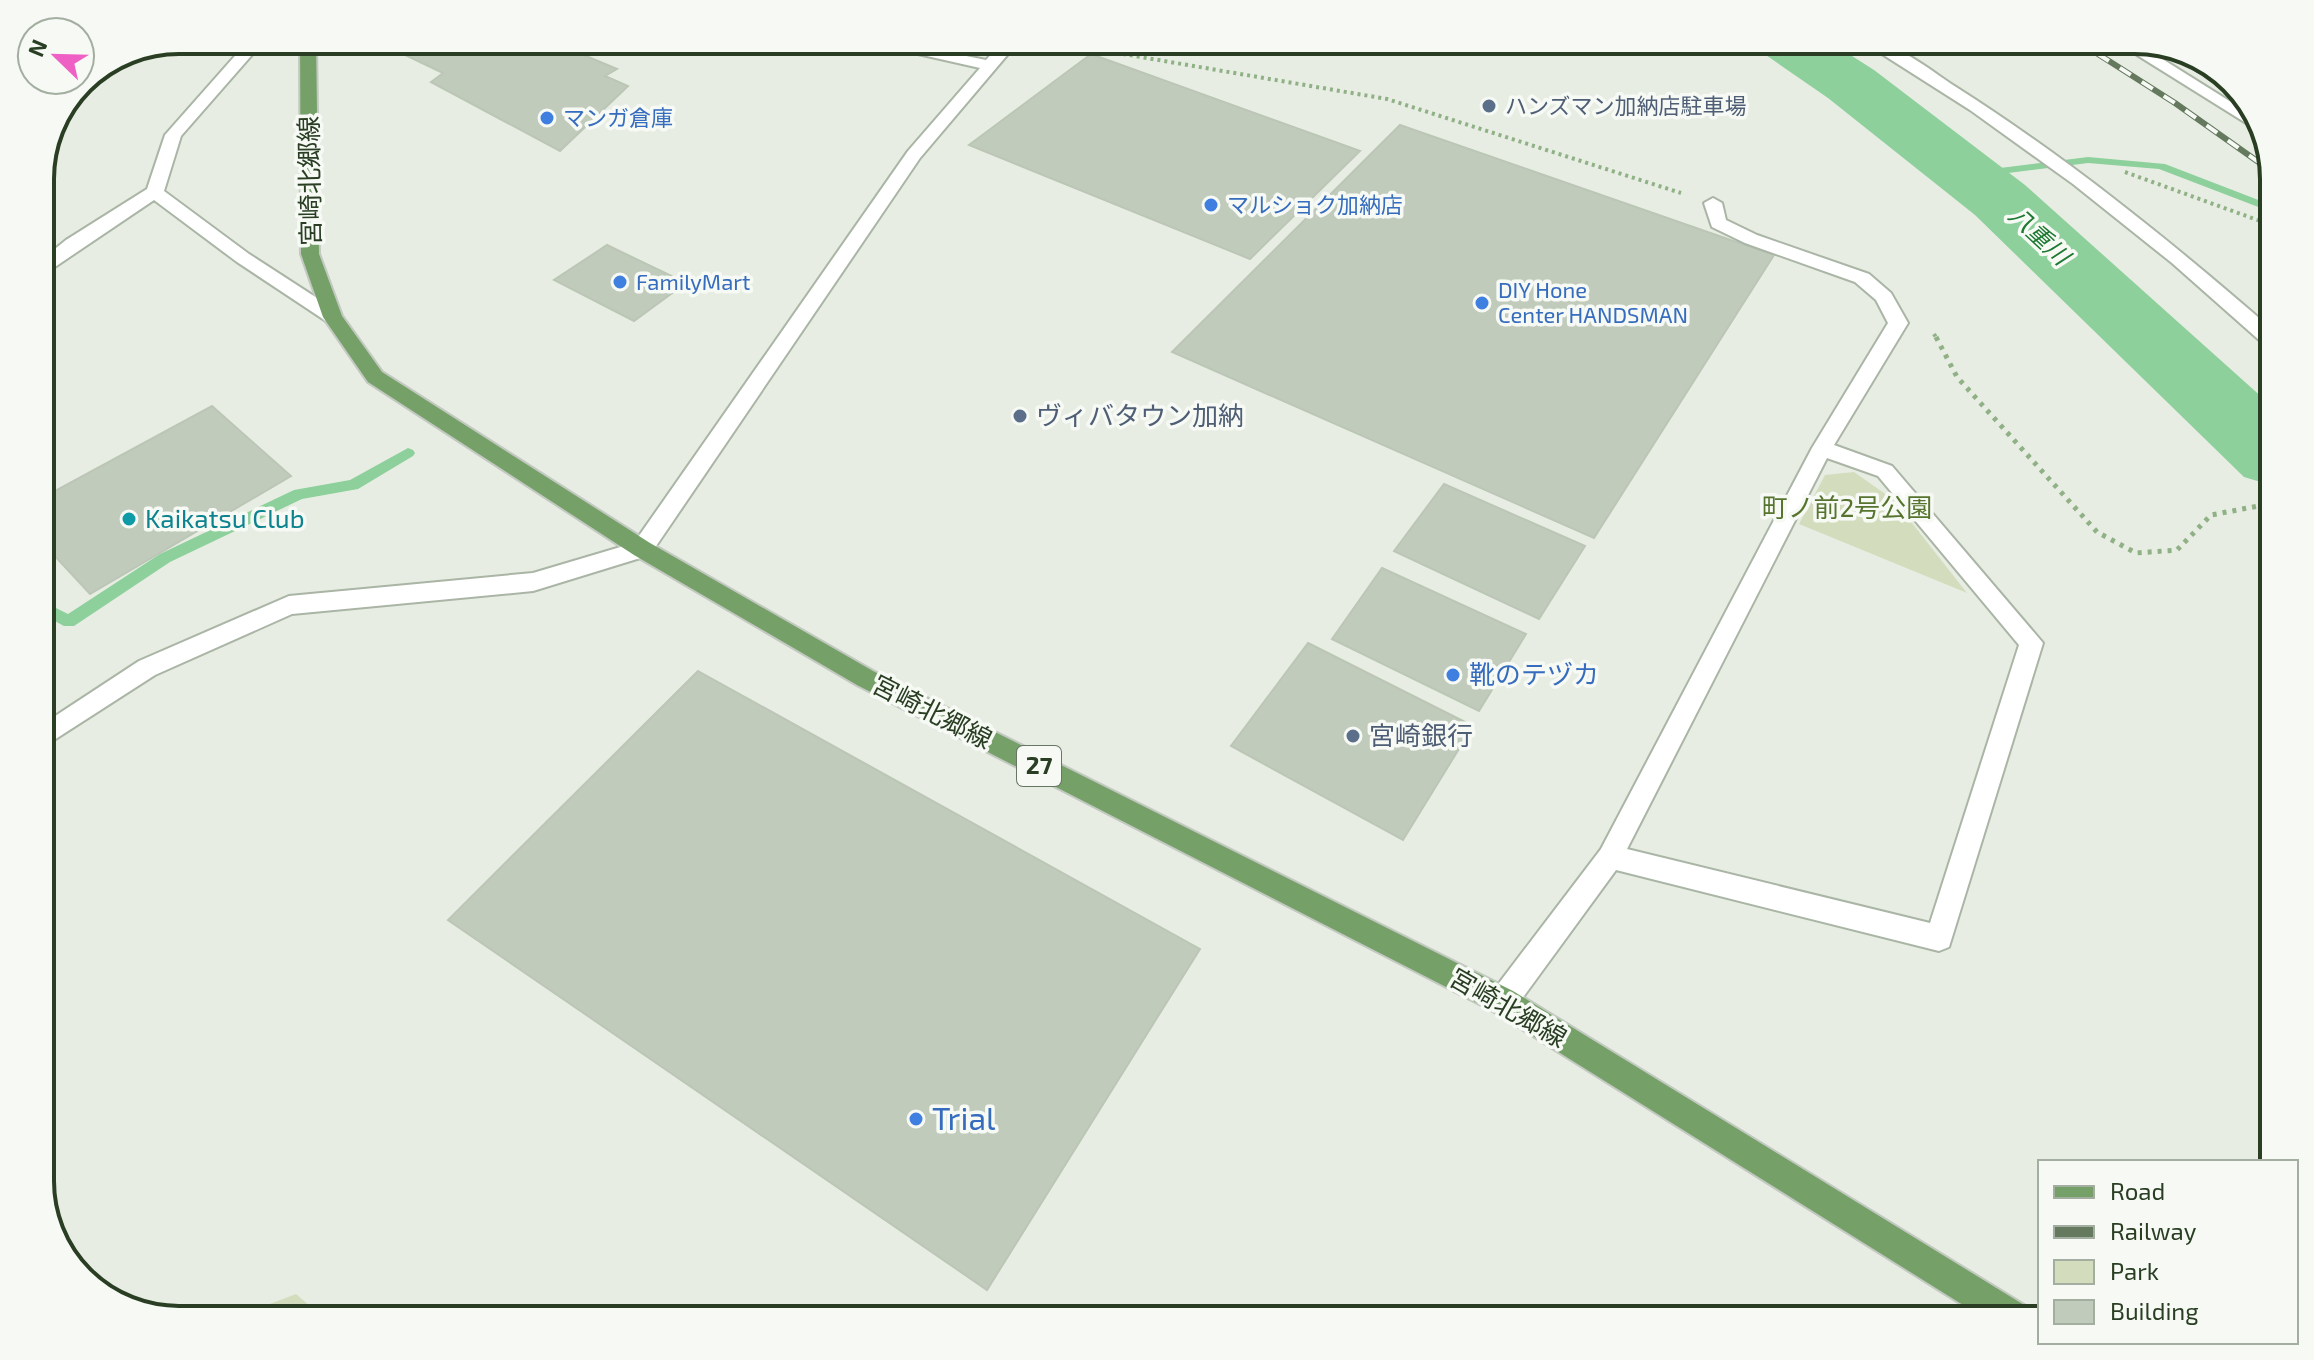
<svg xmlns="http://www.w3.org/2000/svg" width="2314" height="1360" font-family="'Exo 2','Noto Sans JP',sans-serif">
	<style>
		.green { fill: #d3ddbd }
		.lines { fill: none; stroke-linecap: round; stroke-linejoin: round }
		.stream { fill: #8dd09b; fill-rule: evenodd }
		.river { fill: #8dd09b; fill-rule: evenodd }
		.building { fill: #c1cbbc; stroke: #bcc6b6; stroke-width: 2 }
		.street-casing { stroke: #aab5a6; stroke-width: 4 }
		.primary-casing { stroke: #c3c9c1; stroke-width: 4 }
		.path-far1 { stroke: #90b085; stroke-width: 4; stroke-dasharray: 3 4; stroke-linecap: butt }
		.path { stroke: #90b085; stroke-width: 5; stroke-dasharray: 4 6; stroke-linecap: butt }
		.street { fill: #fff; fill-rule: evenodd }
		.primary { fill: #75a169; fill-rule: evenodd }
		.rail-casing { stroke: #64795e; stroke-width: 6 }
		.rail { stroke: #f6f9f4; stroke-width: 4; stroke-dasharray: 13; stroke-linecap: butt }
		.service-dot { fill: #5c6f8a; stroke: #f6f9f4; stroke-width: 3 }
		.shop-dot { fill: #3f7fe0; stroke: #f6f9f4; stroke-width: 3 }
		.culture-dot { fill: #0f9aa8; stroke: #f6f9f4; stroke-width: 3 }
		.labels { text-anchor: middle; stroke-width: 7; stroke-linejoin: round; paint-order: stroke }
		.far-service-label { font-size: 22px; fill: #4e5e75; stroke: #f6f9f4; text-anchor: start }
		.far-shop-label { font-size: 22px; fill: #366cbe; stroke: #f6f9f4; text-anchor: start }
		.far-water-label { font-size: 24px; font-style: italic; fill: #1e7932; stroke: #f6f9f4 }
		.shield { fill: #f6f9f4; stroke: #667662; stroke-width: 2 }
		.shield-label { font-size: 24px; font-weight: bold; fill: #293e23 }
		.street-label { font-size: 26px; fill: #293e23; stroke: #f6f9f4 }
		.service-label { font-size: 26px; fill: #4e5e75; stroke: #f6f9f4; text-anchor: start }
		.park-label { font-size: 26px; fill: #56742e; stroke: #f6f9f4 }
		.culture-label { font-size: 26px; fill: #0d838f; stroke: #f6f9f4; text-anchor: start }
		.shop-label { font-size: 26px; fill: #366cbe; stroke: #f6f9f4; text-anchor: start }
		.near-shop-label { font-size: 32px; fill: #366cbe; stroke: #f6f9f4; text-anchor: start }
		.rim { fill: none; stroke: #293e23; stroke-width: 4 }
	</style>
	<rect width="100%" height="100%" fill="#e7ede3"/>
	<path class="green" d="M1854 472 1894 500 1967 593 1799 524 1825 475Z
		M296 1294 326 1320H228Z"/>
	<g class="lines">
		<path class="stream" d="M2088 157 2165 164 2274 206V213L2159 169 2088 163 1968 178 1962 175 1968 172Z
			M408 448 413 450 415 453 413 456 358 489 302 499 170 562 74 626H64L40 613V600L68 614 160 554 294 490 350 480Z"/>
		<path class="river" d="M1754 40H1827L1874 70 2025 185 2274 408V486L2244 477 1975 215 1828 98 1763 53Z"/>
	</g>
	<path class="building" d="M374 40H548L617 69 605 76 628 86 560 151 431 82 443 73Z
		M1091 54 1360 151 1250 259 969 145Z
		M1400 125 1774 255 1594 538 1172 352Z
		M607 245 686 283 634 321 554 280Z
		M212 406 291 476 90 594 40 540V499Z
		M1444 484 1585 546 1539 619 1394 551Z
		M1382 568 1526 634 1479 711 1332 639Z
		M1308 643 1473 726 1403 840 1231 746Z
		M698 671 1200 949 987 1290 448 920Z"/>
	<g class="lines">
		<g class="street-casing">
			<path id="street" d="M249 40H265L181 136 164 191 249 254 340 313V321H326L237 262 154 200 40 277V261L66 240 147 189 165 135Z
				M856 40H887L986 60 1004 40H1020L920 158 650 555 533 591 292 614 155 675 40 749V726L139 661 289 596 533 573 634 543 908 151 980 68Z
				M1860 40C1895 40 1928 69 1956 87 2069 159 2173 243 2274 331V348L2267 347 2172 263 2073 184 1970 110Z
				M2113 40H2132L2258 119 2262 133Z
				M1713 198 1722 203 1726 220 1757 235 1869 274 1891 293 1908 323 1834 445 1892 466 2043 643 1949 947 1939 951 1616 870 1513 1011 1503 1015 1493 1011 1489 1001 1493 991 1601 849 1812 448 1888 323 1876 300 1855 282 1745 243 1712 227 1704 203ZM1827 458 1878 476 2019 645 1930 923 1627 849Z"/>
		</g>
		<g class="primary-casing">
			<path id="primary" d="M300 40H316L319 254 342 316 382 372 650 543 873 671 1513 991 2029 1308 2033 1320H1987L1493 1011 857 685 634 555 368 382 323 317 301 254Z"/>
		</g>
		<path class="path-far1" d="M1047 41 1387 99 1681 193
			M2125 172 2274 226
			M1934 334 1937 339"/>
		<path class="path" d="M1936 337 1957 377 2097 532 2136 553 2177 550 2211 515 2274 503"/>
		<use href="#street" class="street"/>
		<use href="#primary" class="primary"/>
		<g class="rail-casing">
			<path id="rail" d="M2076 40 2175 103 2274 173"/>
		</g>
		<use href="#rail" class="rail"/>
	</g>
	<g class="service-dot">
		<circle cx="1489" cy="106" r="8"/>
		<circle cx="1020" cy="416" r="8"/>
		<circle cx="1353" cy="736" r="8"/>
	</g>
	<g class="shop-dot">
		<circle cx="547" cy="118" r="8"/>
		<circle cx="1211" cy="205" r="8"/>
		<circle cx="620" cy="282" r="8"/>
		<circle cx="1482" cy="303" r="8"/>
		<circle cx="1453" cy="675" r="8"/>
		<circle cx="916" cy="1119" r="8"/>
	</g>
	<circle class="culture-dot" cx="129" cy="519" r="8"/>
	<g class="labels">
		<g class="far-service-label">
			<text x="1505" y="114">ハンズマン加納店駐車場</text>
		</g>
		<g class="far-shop-label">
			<text x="563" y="126">マンガ倉庫</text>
			<text x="1227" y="213">マルショク加納店</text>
			<text x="636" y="290">FamilyMart</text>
			<text x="1498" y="298">DIY Hone<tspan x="1498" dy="25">Center HANDSMAN</tspan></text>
		</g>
		<g class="far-water-label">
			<text transform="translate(2039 236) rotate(43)" y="8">八重川</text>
		</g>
		<rect class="shield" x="1017" y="746" width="44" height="40" rx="6"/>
		<g class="shield-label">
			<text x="1039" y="774">27</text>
		</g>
		<g class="street-label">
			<text transform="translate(310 181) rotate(-91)" y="9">宮崎北郷線</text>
			<text transform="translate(932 712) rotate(27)" y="9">宮崎北郷線</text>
			<text transform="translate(1508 1008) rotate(30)" y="9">宮崎北郷線</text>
		</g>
		<g class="service-label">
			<text x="1036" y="425">ヴィバタウン加納</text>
			<text x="1369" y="745">宮崎銀行</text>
		</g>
		<g class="park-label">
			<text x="1847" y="517">町ノ前2号公園</text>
		</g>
		<g class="culture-label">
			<text x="145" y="528">Kaikatsu Club</text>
		</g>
		<g class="shop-label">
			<text x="1469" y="684">靴のテヅカ</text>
		</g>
		<g class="near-shop-label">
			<text x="932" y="1130">Trial</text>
		</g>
	</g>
	<path d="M0 0H2314V1360H0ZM179 54H2135A125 125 0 0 1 2260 179V1181A125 125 0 0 1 2135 1306H179A125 125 0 0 1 54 1181V179A125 125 0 0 1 179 54Z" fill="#f6f9f4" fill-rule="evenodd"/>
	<path class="rim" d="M179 54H2135A125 125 0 0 1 2260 179V1181A125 125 0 0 1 2135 1306H179A125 125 0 0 1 54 1181V179A125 125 0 0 1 179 54Z"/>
	<rect x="2038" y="1160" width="260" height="184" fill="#f6f9f4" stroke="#a4aea0" stroke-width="2"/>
	<rect x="2054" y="1186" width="40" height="12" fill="#75a169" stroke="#a4aea0" stroke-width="2"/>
	<text x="2110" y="1200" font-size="24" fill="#293e23">Road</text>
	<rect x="2054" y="1226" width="40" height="12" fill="#64795e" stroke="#a4aea0" stroke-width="2"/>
	<text x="2110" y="1240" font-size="24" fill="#293e23">Railway</text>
	<rect x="2054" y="1260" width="40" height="24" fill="#d3ddbd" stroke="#a4aea0" stroke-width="2"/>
	<text x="2110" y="1280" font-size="24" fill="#293e23">Park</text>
	<rect x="2054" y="1300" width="40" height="24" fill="#c1cbbc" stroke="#a4aea0" stroke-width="2"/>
	<text x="2110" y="1320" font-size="24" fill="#293e23">Building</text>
	<g transform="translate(56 56) rotate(293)"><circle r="38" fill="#f6f9f4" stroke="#a4aea0" stroke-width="2"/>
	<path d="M0-6L14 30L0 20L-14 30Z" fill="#ef60c4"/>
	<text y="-12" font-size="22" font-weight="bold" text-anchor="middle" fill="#293e23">N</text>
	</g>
</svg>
